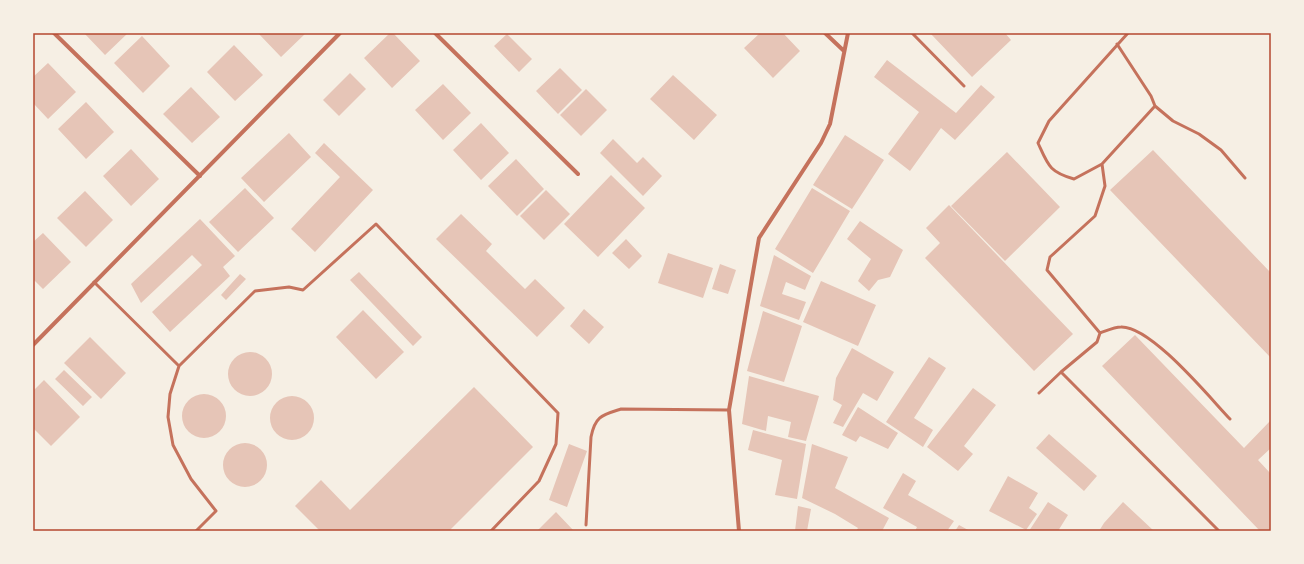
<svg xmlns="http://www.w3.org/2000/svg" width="1304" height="564" font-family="'Fira Sans Condensed',sans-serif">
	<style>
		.building { fill: #e6c5b7 }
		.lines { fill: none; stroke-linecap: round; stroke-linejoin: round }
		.service { stroke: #c5725c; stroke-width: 3 }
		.minor { stroke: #c5725c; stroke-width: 4 }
		.neatline { fill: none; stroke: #b5482f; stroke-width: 1.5 }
	</style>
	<rect width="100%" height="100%" fill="#f6efe4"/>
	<path class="building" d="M84 33H128L105 55Z
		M258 33H306L281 57Z
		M390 33H393L420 61 392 88 364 58Z
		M760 33H783L800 51 773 78 744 48Z
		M930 33H1005L1011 40 972 77Z
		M507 34 532 59 519 72 494 46Z
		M142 36 170 66 143 93 114 63Z
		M234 45 263 75 235 101 207 72Z
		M887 60 956 113 981 85 995 97 955 140 941 128 910 171 888 154 919 112 874 77Z
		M48 63 76 92 48 119 33 103V77Z
		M560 68 582 90 558 114 536 91Z
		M350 73 366 89 339 116 323 100Z
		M673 75 717 115 694 140 650 99Z
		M443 84 471 113 443 140 415 110Z
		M191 87 220 117 192 143 163 114Z
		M586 89 607 110 581 136 560 115Z
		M86 102 114 132 86 159 58 129Z
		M481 123 509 153 481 180 453 150Z
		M289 133 311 157 264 202 241 178Z
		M845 135 884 160 852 209 813 185Z
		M613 139 637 163 643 157 662 176 643 196 600 153Z
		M324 143 373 190 315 252 291 229 340 177 315 153Z
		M131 149 159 179 131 206 103 176Z
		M1153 150 1271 273V358L1110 190Z
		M1007 152 1060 207 1005 261 951 206Z
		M516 159 544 189 517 216 488 186Z
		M611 175 645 208 598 257 564 224Z
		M245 188 274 218 238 252 209 222Z
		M812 188 850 211 813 273 775 249Z
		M546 190 570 214 544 240 520 216Z
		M85 191 113 220 86 247 57 218Z
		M949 205 1073 334 1034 371 925 258 940 243 926 228Z
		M461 214 492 244 486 251 525 289 535 279 565 308 537 337 436 239Z
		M200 219 235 256 223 267 230 276 170 332 152 312 202 265 192 255 141 303 131 284Z
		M860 221 903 250 890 277 878 280 869 291 858 281 871 259 847 239Z
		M43 233 71 262 43 289 33 279V242Z
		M626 239 642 256 629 269 612 253Z
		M668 253 713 268 703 298 658 283Z
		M774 255 811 276 805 290 786 282 782 294 806 302 799 320 760 306Z
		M720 264 736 270 728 294 712 289Z
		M359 272 422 337 413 346 350 280Z
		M240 274 246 279 226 300 221 295Z
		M821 281 876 305 858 346 803 322Z
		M584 309 604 327 589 344 570 326Z
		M363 310 404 352 376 379 336 337Z
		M763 311 802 326 784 382 747 371Z
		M1135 335 1244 448 1271 420V448L1258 460 1271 474V531H1260L1102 366Z
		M90 337 126 373 101 399 64 363Z
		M852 348 894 372 877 401 863 393 843 427 833 423 842 405 833 400 836 378Z
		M228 374a22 22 0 1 1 44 0a22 22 0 1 1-44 0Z
		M929 357 946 368 914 418 933 430 923 447 886 422Z
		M64 370 92 397 83 406 55 379Z
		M749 376 819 396 806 441 788 437 791 422 768 416 766 431 742 424Z
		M44 380 80 417 51 446 33 428V391Z
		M474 387 533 447 449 531H320L295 506 321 480 350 510Z
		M973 388 996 405 964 446 973 454 958 471 927 447Z
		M182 416a22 22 0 1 1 44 0a22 22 0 1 1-44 0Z
		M270 418a22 22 0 1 1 44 0a22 22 0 1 1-44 0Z
		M858 407 898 433 888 449 860 436 856 442 842 435Z
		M753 430 806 444 797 499 775 495 782 460 748 450Z
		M1049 434 1097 476 1084 491 1036 448Z
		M223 465a22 22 0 1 1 44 0a22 22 0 1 1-44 0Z
		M569 444 587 451 567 507 549 500Z
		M812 444 848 457 835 488 889 518 882 531H856L858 528 835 514 802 498Z
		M903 473 916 481 908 495 954 521 947 531H915L917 527 883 508Z
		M1008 476 1038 493 1029 508 1037 514 1026 530 989 511Z
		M1048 502 1068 515 1058 531H1029Z
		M1123 502 1154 531H1099L1104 523Z
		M798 506 811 509 807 531H795Z
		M556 512 574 531H537Z
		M959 525 970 531H955Z"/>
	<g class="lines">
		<path class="service" d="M912 33 964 86
			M1155 106 1173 121 1199 134 1221 150 1245 178
			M1102 164 1074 179C1049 172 1048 165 1038 143L1049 121 1128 33
			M94 282 179 366
			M1100 333C1106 331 1114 327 1121 327 1151 326 1209 397 1230 419
			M1061 372 1097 342 1100 333 1047 270 1050 257 1095 216 1105 186 1102 164 1155 106 1151 96 1117 44
			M1039 393 1061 372 1219 531
			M586 525 591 437C595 416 602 415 621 409L729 410
			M196 531 216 511 191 479 173 445 168 417 170 394 179 366 255 291 289 287 303 290 376 224 558 413 556 444 539 481 491 531"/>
		<path class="minor" d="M54 33 200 176
			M435 33 578 174
			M825 33 844 51
			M33 345 340 33
			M739 531 729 410 759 238 821 143 830 124 848 33"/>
	</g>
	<rect width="1304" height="564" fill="none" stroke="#f6efe4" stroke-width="68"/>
	<rect x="34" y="34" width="1236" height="496" class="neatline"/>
</svg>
